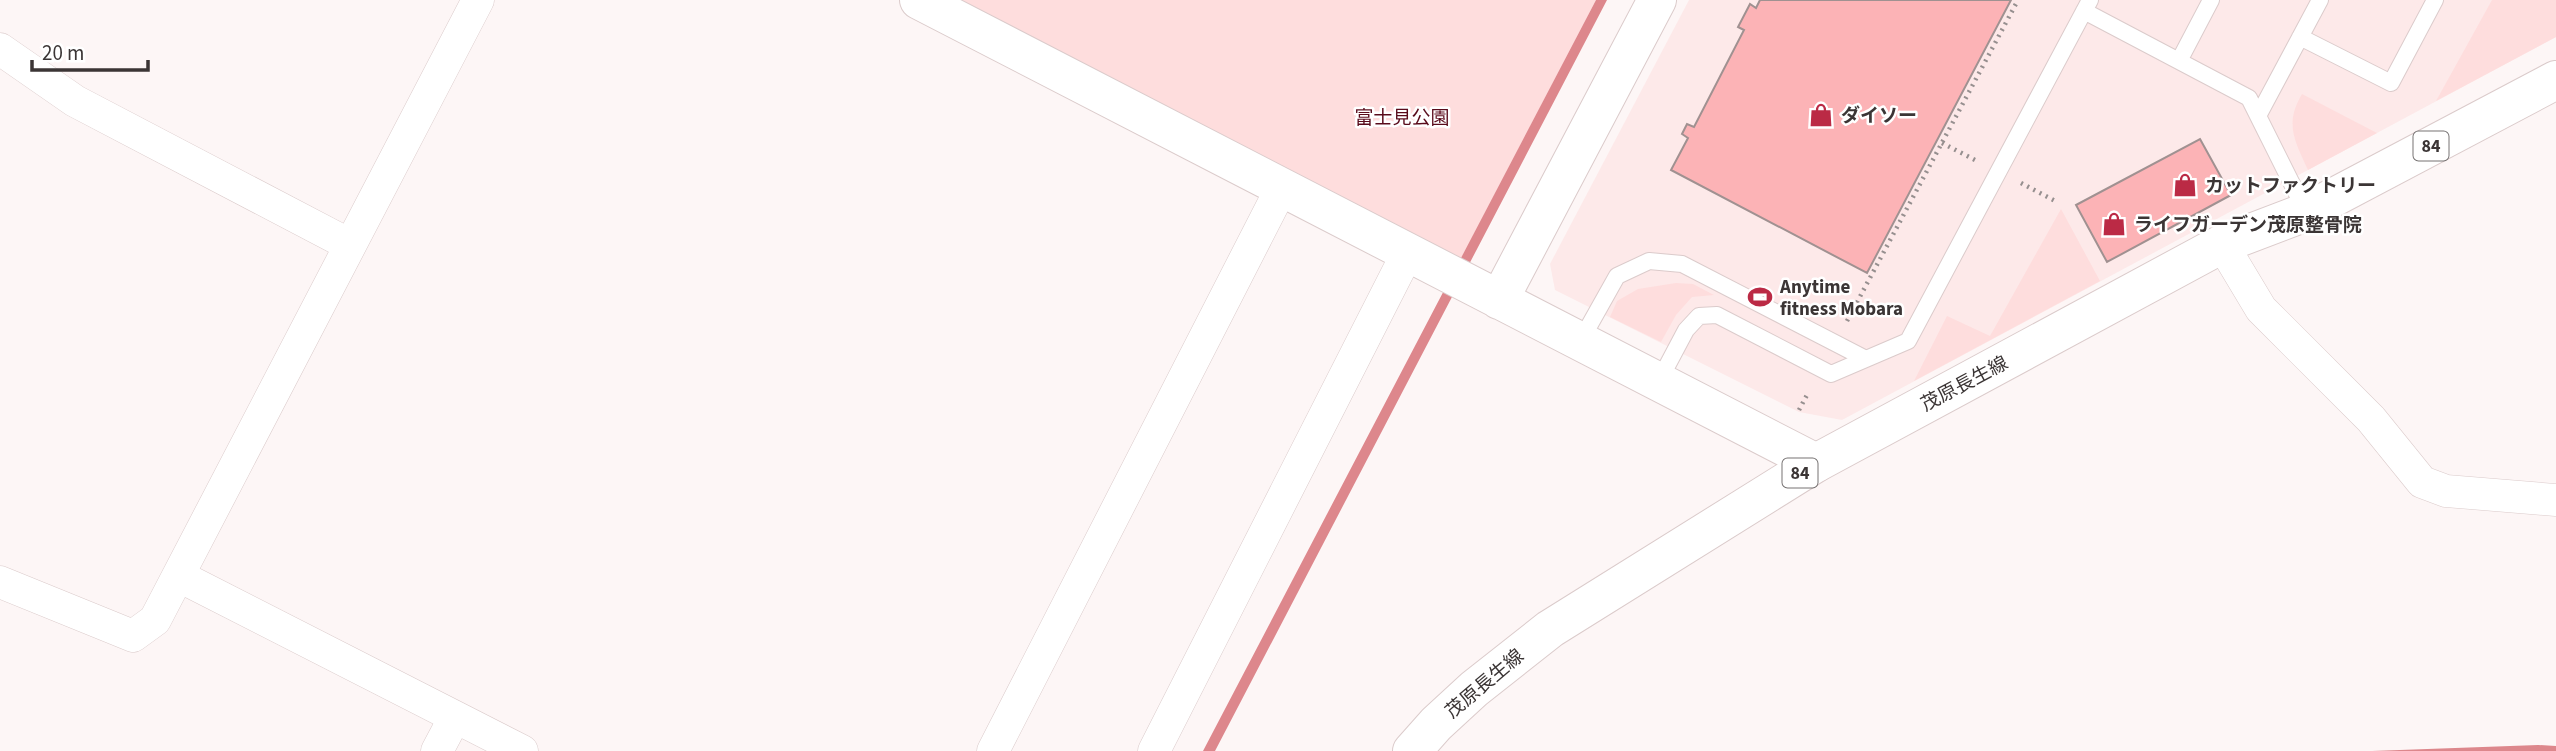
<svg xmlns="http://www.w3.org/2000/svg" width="2556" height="751" font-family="'Source Sans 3','Noto Sans JP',sans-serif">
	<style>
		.built { fill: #fde9e9 }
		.green { fill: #fedddd }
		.water { fill: #dd878c }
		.building { fill: #fcb3b6; stroke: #a09191; stroke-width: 2 }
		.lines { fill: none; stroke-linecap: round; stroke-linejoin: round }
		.service-casing { stroke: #dbcbcb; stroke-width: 18 }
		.minor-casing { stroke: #dbcbcb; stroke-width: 33 }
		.tertiary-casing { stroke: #dbcbcb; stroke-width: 40 }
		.primary-casing { stroke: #dbcbcb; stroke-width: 40 }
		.path { stroke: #968f8f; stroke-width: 4.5; stroke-dasharray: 2 5; stroke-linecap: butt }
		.service { stroke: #fff; stroke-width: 16 }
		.minor { stroke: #fff; stroke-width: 32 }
		.tertiary { stroke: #fff; stroke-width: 38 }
		.primary { stroke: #fff; stroke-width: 38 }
		.labels { text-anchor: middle; stroke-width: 5; stroke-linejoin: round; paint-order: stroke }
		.shield { fill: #fff; stroke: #767272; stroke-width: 2 }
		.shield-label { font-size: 18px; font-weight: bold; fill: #3b3535 }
		.poi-label { font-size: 19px; font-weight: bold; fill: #3b3535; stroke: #fff; text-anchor: start }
		.park-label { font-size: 19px; fill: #590b1b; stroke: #fff }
		.street-label { font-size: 19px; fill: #3b3535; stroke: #fff }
	</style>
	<rect width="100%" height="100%" fill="#fdf6f6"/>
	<path class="built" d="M1689 0H2556V37L1842 420 1799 412 1555 290 1550 264Z"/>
	<path class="green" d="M918 0H1596L1452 276Z
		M2492 0H2556V37L2436 101Z
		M2302 94 2377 133 2308 170C2295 141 2284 124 2302 94Z
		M2061 209 2100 281 1914 381 1947 316 1990 336Z
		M1676 283 1693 284 1714 295 1692 297 1676 315 1661 342 1610 317 1617 301 1638 289Z"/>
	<path class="water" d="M1596 0H1607L1215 751H1203Z
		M2538 745 2556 746V751H2372Z"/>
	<path class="building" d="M1760 0H2011L1867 273 1671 170 1688 138 1682 134 1687 124 1694 127 1744 30 1738 27 1750 4 1756 8Z
		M2200 139 2231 195 2107 262 2076 205Z"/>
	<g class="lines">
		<g class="service-casing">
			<path id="service" d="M2084 11 2249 98 2306 212
				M2300 37 2391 83 2435 0
				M2179 61 2211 0
				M2258 116 2320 0
				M1580 342 1617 276 1649 261 1682 264 1866 359
				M1659 381 1686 330 1699 316 1717 315 1831 374 1908 341 2090 0"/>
		</g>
		<g class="minor-casing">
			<path id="minor" d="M0 49 75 101 350 245
				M2222 244 2261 309 2371 419 2422 482 2446 491 2556 500
				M179 576 522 751
				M0 582 133 636 155 620 478 0
				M437 751 455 717
				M993 751 1282 187
				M1154 751 1408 252"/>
		</g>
		<g class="tertiary-casing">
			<path id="tertiary" d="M919 0 1816 463
				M1499 300 1657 0"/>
		</g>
		<g class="primary-casing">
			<path id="primary" d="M1412 751 1436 724 1474 689 1550 629 1816 463 2222 244 2306 212 2556 80"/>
		</g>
		<path class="path" d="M1942 143 1975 160
			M2021 183 2057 202
			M1847 321 2018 0
			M1799 410 1808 393"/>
		<use href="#service" class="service"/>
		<use href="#minor" class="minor"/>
		<use href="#tertiary" class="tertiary"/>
		<use href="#primary" class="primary"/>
	</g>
	<defs>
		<g id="shop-bare" transform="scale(1.89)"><path d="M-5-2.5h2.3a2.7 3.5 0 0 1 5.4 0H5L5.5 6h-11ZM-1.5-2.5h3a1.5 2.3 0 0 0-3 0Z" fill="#bb2a45" stroke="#fff" stroke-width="2.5" paint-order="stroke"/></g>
		<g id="stadium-bare" transform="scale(1.89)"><path d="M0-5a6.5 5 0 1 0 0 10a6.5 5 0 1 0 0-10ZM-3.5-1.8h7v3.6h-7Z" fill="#bb2a45" stroke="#fff" stroke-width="2.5" paint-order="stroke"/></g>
	</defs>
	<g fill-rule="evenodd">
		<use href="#shop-bare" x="1821" y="115"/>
		<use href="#shop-bare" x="2185" y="185"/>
		<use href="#shop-bare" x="2114" y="224"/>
		<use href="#stadium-bare" x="1760" y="297"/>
	</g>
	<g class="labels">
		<g class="shield">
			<rect x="2413.5" y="131.5" width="35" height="29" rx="5"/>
			<rect x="1782.5" y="458.5" width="35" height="29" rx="5"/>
		</g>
		<g class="shield-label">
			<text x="2431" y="152">84</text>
			<text x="1800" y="479">84</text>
		</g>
		<g class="poi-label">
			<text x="1841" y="122">ダイソー</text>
			<text x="2205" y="192">カットファクトリー</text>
			<text x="2134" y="231">ライフガーデン茂原整骨院</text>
			<text x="1780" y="293">Anytime<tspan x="1780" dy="22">fitness Mobara</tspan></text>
		</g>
		<g class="park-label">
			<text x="1402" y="124">富士見公園</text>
		</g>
		<g class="street-label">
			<text transform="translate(1964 383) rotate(-28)" y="7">茂原長生線</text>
			<text transform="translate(1484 683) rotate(-40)" y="7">茂原長生線</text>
		</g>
	</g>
	<path d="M32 60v10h116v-10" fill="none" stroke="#3b3535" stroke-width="3.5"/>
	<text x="42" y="60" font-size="21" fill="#3b3535" stroke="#ffffff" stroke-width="5" paint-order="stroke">20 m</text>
</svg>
